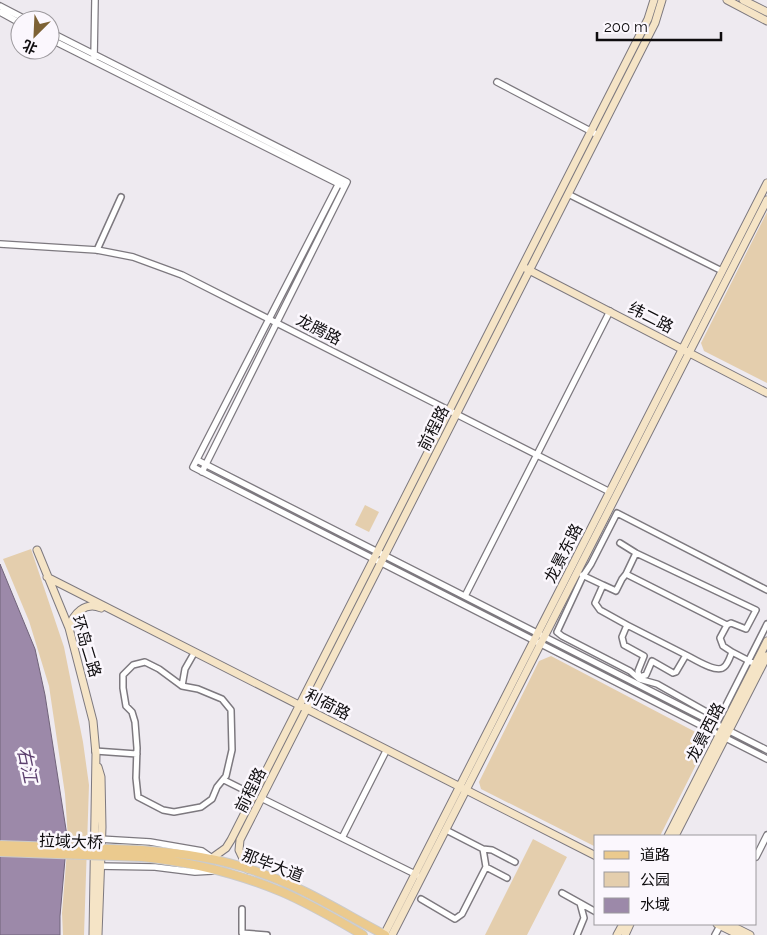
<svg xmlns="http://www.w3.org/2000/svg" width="767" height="935" font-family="Raleway,'Noto Sans SC',sans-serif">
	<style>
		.green { fill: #e4cead }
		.water { fill: #9c89a9; stroke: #71647a }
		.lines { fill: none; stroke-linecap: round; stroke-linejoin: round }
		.minor-casing { stroke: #7d797f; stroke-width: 8 }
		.tertiary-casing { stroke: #7d797f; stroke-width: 8 }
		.secondary-casing { stroke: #7d797f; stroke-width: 9 }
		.primary-casing { stroke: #cacaca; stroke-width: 10 }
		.minor { stroke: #fff; stroke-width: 5 }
		.tertiary { stroke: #fff; stroke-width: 5.5 }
		.secondary { stroke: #f5e4c6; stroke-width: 7 }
		.primary { stroke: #ebca8e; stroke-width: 8 }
		.primary-bridge-casing { stroke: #cacaca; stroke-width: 10; stroke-linecap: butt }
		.primary-bridge { stroke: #ebca8e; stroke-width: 8 }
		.labels { text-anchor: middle; stroke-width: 5; stroke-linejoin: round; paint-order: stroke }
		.street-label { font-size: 16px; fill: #0e0c0e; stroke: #fbf7fd }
		.water-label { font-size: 18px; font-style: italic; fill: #5d406f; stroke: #fbf7fd }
	</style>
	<rect width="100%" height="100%" fill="#eeeaf0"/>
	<path class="green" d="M767 212V383L704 351 701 343Z
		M365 505 379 512 369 532 355 525Z
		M31 549 64 647 83 742 89 785 84 935H63L62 913 68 839 65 794 49 686 29 621 3 559Z
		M551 656 705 737 706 745 660 836H596V847L481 789 479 782 539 661Z
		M533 839 567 857 527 935H485Z"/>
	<path class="water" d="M0 564 35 649 45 695 67 836 60 916V935H0Z"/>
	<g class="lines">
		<g class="minor-casing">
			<path id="minor" d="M568 194 722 271
				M97 250 121 197
				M620 543 636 553 756 610 746 629 731 623 727 625
				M636 553 626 574 727 625 720 638 723 646 732 652
				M582 575 603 585 595 603 600 610 627 625 622 637 624 645 644 656 638 671 639 678
				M603 585 616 591 622 579 626 574
				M767 590 617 513 591 564 583 576 557 632 562 636 630 671 639 679 657 684 719 719 767 624
				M627 625 686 655
				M145 662 159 669 182 686 198 689 222 699 231 710 232 750 226 776 217 787 212 799 201 807 174 812 163 810 138 797 136 778 137 748 135 722 132 712 126 706 123 688V675L133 665Z
				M639 677 646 675 652 661 673 673 676 672 686 655C694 659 717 674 724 667 728 664 730 657 732 652L755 664
				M182 686 185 669 193 655
				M95 751 137 754
				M224 780 254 795
				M483 849 492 850 515 862
				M486 867 507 878
				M562 893 580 903 584 918 577 935
				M421 899 455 919 462 914 486 867 483 849 446 830
				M580 903 596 912
				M242 909V933L267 935"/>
		</g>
		<g class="tertiary-casing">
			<path id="tertiary" d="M0 6 27 20
				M0 12 20 23
				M50 32 347 182 202 472
				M50 39 341 185
				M94 58 95 0
				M497 82 598 135
				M341 179 193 467 767 759
				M0 244 97 250 133 257 182 275 610 492
				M197 460 767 750
				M465 596 610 311
				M261 798 417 875
				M342 838 385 753
				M99 839 150 842 202 851 212 858
				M756 857 767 835
				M96 866 155 867 195 872 212 871
				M715 935 721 924"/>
		</g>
		<g class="secondary-casing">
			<path id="secondary" d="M727 0 767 21
				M743 0 767 12
				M525 268 767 393
				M37 550 69 628 93 721 96 754 93 935
				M47 577 596 856
				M69 628C73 614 85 601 101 608
				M98 767 101 777 102 827 98 935
				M668 836 767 641
				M675 836 767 656
				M212 858 226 848 231 840 648 19 654 0
				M248 869 239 850 240 840 655 23 662 0
				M717 924 739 935
				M728 924 750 935
				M384 935 767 183
				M392 935 767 200
				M617 935 623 924
				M625 935 630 924"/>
		</g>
		<g class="primary-casing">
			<path id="primary" d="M141 850C181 853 220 858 258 872 303 887 343 913 385 935
				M142 857C190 862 237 873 282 892 310 904 337 920 363 935"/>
		</g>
		<use href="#minor" class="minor"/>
		<use href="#tertiary" class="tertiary"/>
		<use href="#secondary" class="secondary"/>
		<use href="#primary" class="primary"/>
		<g class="primary-bridge-casing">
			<path id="primary-bridge" d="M0 845 141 850
				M0 852 142 857"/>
		</g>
		<use href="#primary-bridge" class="primary-bridge"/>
	</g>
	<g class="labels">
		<g class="street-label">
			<text transform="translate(651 317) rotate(27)" y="6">纬二路</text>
			<text transform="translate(319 329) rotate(27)" y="6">龙腾路</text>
			<text transform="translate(433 428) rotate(-63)" y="6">前程路</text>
			<text transform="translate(563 553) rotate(-63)" y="6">龙景东路</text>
			<text transform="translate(87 646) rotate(73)" y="6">环岛二路</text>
			<text transform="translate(328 704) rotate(27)" y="6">利荷路</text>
			<text transform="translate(705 732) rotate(-63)" y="6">龙景西路</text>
			<text transform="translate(250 790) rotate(-63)" y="6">前程路</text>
			<text transform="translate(71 841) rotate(2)" y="6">拉域大桥</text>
			<text transform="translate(273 865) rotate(21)" y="6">那毕大道</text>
		</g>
		<g class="water-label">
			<text transform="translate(27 765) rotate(78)" y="6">右江</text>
		</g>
	</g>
	<rect x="594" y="835" width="162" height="90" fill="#fbf7fd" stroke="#9c999d"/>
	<rect x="604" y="851" width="25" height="8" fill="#ebca8e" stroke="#9c999d"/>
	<text x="640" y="860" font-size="15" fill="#0e0c0e">道路</text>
	<rect x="604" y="872" width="25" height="15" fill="#e4cead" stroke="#9c999d"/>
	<text x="640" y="885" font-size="15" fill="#0e0c0e">公园</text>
	<rect x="604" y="898" width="25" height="15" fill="#9c89a9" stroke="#9c999d"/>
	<text x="640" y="910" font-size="15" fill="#0e0c0e">水域</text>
	<g transform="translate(35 35) rotate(204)"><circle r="24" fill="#fbf7fd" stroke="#9c999d"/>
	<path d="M0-4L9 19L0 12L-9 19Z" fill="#7d6134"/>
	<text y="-8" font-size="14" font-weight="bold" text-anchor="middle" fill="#0e0c0e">北</text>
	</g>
	<path d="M597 32v8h124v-8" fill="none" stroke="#0e0c0e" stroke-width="2.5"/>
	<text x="604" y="32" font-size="15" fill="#0e0c0e" stroke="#fbf7fd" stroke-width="4" paint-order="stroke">200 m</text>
</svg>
